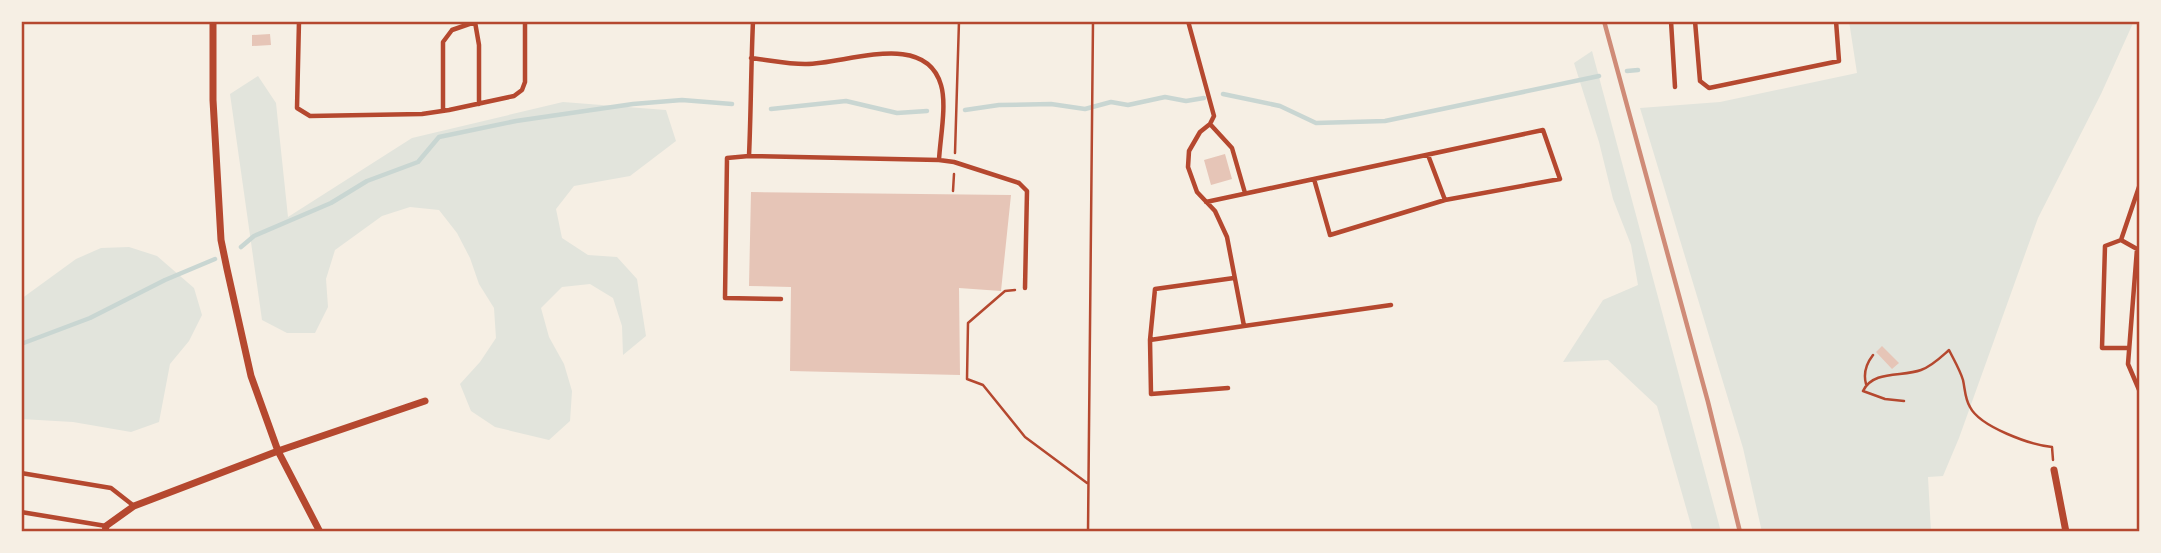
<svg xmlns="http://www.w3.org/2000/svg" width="2161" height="553" font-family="Helvetica,sans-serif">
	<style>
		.green { fill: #e2e4dc }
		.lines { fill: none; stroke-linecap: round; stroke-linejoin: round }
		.stream { stroke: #c9d6d2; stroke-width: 4.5 }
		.building { fill: #e6c5b7 }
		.path { stroke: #b5482f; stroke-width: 2.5 }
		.service { stroke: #b5482f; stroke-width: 4.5 }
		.minor { stroke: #b5482f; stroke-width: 7 }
		.rail { stroke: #cf8b77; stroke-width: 4.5 }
		.neatline { fill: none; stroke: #b5482f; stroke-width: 2.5 }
	</style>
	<rect width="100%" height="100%" fill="#f6efe4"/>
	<path class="green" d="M1849 21H2134L2101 94 2038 218 1959 438 1943 476 1928 477 1931 532H1762L1743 448 1640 108 1720 102 1857 73Z
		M1592 51 1721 532H1693L1657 406 1608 360 1563 362 1603 300 1638 285 1631 245 1613 199 1599 142 1574 63Z
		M258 76 276 103 288 217 412 138 563 102 666 110 676 141 630 176 574 186 556 209 562 238 588 255 617 257 637 279 646 336 623 355 622 326 613 298 590 284 562 287 541 308 549 337 564 364 572 391 570 421 549 440 495 427 471 411 460 384 480 362 496 338 494 308 479 284 470 258 457 233 439 210 410 207 382 216 335 250 326 279 328 307 315 333H287L262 320 230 94Z
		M129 247 157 256 194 288 202 315 189 341 170 364 159 422 131 432 73 422 21 419V299L76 259 101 248Z"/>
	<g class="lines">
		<path class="stream" d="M1627 71 1638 70
			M1223 94 1280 106 1316 123 1385 121 1599 76
			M771 109 846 101 897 113 927 111
			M965 110 999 105 1051 104 1085 109 1111 102 1128 105 1165 97 1186 101 1204 98
			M241 247 254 236 331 203 367 181 418 162 439 137 516 121 633 104 682 100 732 104
			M21 344 90 318 165 280 215 259"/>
	</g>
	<path class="building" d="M270 34 271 45 252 46V35Z
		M1225 154 1232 179 1211 185 1204 160Z
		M751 192 1011 195 1001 291 959 288 960 375 790 371 791 287 749 286Z
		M1882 346 1899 363 1892 369 1876 352Z"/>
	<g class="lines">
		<path class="path" d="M955 153 959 21
			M953 191 954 174
			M1015 290 1005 291 968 323 967 379 983 385 1025 437 1087 483
			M1866 384C1863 373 1866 364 1873 355
			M1904 401 1885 399 1863 391C1873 370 1902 377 1921 370 1932 366 1940 358 1949 350 1954 360 1960 370 1963 380 1965 389 1965 399 1970 407 1980 427 2031 445 2052 447L2053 460
			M1088 532 1093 21"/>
		<path class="service" d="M299 21 297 108 310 116 422 114 449 110 514 96 522 90 525 82V21
			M1188 21 1214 116 1210 124 1200 132 1189 151 1188 167 1197 192 1215 211 1227 237 1244 326 1391 305
			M1671 21 1675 87
			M1695 21 1700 81 1709 88 1839 61 1836 21
			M475 22 479 45V104
			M751 58C769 60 787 64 805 64 844 65 925 29 941 85 947 105 940 139 939 160L749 156C751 111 751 66 753 21
			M443 111V42L452 30 475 22
			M1210 124 1232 148 1245 193
			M1428 155 1445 200
			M749 156 727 158 725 298 781 299
			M939 160 954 162 1019 183 1027 191 1025 288
			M1206 202 1543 130 1560 179 1445 200 1330 235 1314 179
			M2121 240 2137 249 2128 364 2140 392
			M2121 240 2105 246 2102 348H2129
			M2121 240 2140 184
			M1150 340 1155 289 1234 278
			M1228 388 1151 394 1150 340 1244 326
			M21 473 111 488 134 506
			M21 512 106 526"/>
		<path class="minor" d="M213 21V100L221 240 227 269 251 376 278 451 320 532
			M2054 470 2066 532
			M105 532 106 526 134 506 278 451 425 401"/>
		<path class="rail" d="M1604 21 1708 402 1740 532"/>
	</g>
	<rect width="2161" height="553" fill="none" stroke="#f6efe4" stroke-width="46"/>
	<rect x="23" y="23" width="2115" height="507" class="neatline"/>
</svg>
